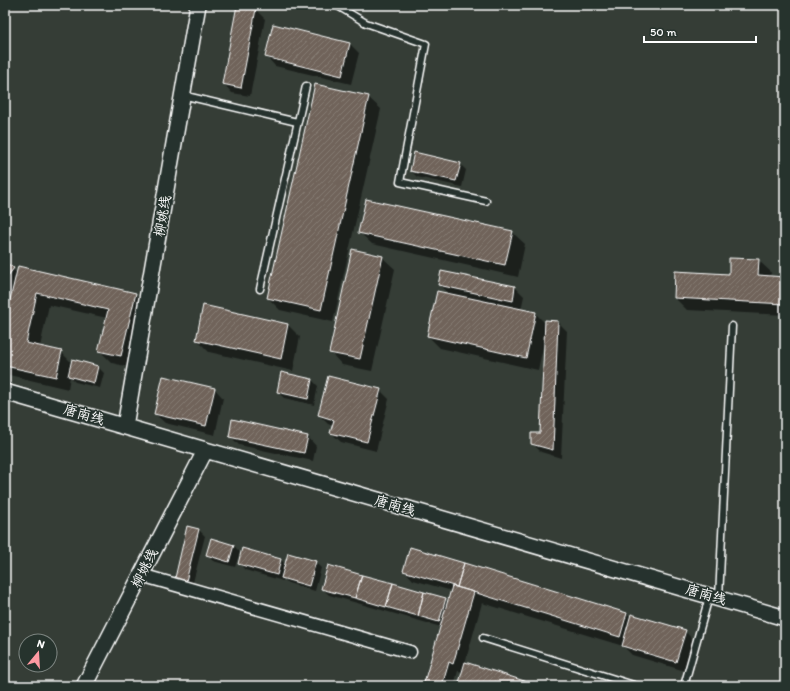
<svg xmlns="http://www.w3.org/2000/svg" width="790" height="691" font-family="Itim,'LXGW WenKai TC',sans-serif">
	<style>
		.shadow { fill: #0007 }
		.building { fill: url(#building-hatch); stroke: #fff }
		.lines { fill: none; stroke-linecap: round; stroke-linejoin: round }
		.service-casing { stroke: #fff; stroke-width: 9 }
		.minor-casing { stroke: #fff; stroke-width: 15 }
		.tertiary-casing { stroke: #fff; stroke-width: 18 }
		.service { stroke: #26332d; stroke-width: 6 }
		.minor { stroke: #26332d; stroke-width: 12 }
		.tertiary { stroke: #26332d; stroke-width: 15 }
		.labels { text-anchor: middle; stroke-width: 3; stroke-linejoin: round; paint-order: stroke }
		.street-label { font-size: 14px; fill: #fff; stroke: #26332d }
	</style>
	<defs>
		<pattern id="building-hatch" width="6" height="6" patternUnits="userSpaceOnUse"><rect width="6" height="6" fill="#6f645a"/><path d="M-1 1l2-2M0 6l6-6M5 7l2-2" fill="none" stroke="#857b73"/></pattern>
	</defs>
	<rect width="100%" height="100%" fill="#353d36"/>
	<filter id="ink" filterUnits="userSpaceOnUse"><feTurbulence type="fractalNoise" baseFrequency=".025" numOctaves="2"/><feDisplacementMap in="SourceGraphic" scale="8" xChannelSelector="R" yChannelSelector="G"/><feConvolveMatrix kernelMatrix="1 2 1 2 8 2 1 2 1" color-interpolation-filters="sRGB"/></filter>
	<g filter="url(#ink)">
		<path class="shadow" d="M238 6 256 10 265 19 250 96 232 93 223 83Z
			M350 44 359 53 351 84 275 66 266 56Z
			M368 97 381 109 333 322 280 310 268 298Z
			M460 164 466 170 462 187 417 177 411 171Z
			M359 232H512L525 244 518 277 372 244Z
			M382 257 395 269 372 371 342 365 330 352Z
			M758 260 771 272 770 277 785 278V315L687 310 675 298 730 275Z
			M5 263 17 273 135 294 148 306 133 368 112 363 99 350 107 318 49 305 40 347 61 352 72 363 98 367 104 373 100 388 75 382 70 377 68 389 9 375 5 372V326L13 291 7 299 5 297Z
			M442 272 515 287 524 296 521 310 535 313 546 324V321L558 322 567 331 561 458 541 452 532 443 540 434 545 342H544L538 370 440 348 428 336 449 294 439 285Z
			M204 306 288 325 300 337 293 371 209 352 197 340Z
			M282 373 312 380 318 386 314 405 284 398 278 392Z
			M214 388 223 398 215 435 165 423 155 414Z
			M380 390 389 399 376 451 341 442 331 433 333 426 328 424 319 415Z
			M230 436H307L316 446 313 461 239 445Z
			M199 530 205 536 192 586 182 583 176 577Z
			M234 546 240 552 235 567 213 561 207 555Z
			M243 549 281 560 286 565 315 562 321 568 315 591 288 583 283 578V581L245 570 239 563Z
			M404 570 627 613 631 618 685 631 694 641 685 671 632 655 623 646 482 603 465 663 537 686H459L463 672 458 671 454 686H424L441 627 329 595 323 589 445 599 448 603 452 591 413 580Z"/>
		<path class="building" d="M237 5 256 9 241 88 222 84Z
			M273 24 350 43 342 76 265 57Z
			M315 84 369 96 321 310 267 298Z
			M414 152 461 163 456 181 410 171Z
			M366 199 513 231 505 265 358 233Z
			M352 249 383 256 360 359 329 353Z
			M729 258 759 259 758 275 785 277V304L674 298 675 271 729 274Z
			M5 262 14 268 5 280Z
			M18 266 136 293 121 356 98 351 108 310 37 293 26 343 62 351 56 377 5 366V321Z
			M441 271 515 286 513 301 438 285Z
			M437 291 536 312 526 358 427 336Z
			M203 305 288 324 281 359 196 340Z
			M545 320 558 321 553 450 531 444V433H540Z
			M72 359 98 366 94 383 68 376Z
			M281 372 312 379 308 399 277 392Z
			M163 376 215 388 206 426 154 414Z
			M328 376 381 389 367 442 330 433 334 420 318 415Z
			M232 419 308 436 304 453 229 437Z
			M187 526 199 529 186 581 175 578Z
			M211 538 234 545 229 562 206 555Z
			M410 547 464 563 457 587 403 571Z
			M242 548 281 559 277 575 238 564Z
			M288 553 316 561 309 586 281 578Z
			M464 563 627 613 620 637 457 587Z
			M328 565 362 575 355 598 321 589Z
			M362 575 393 583 386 607 355 598Z
			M393 583 424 592 418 616 386 607Z
			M452 586 474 592 453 664 449 662 442 686H423Z
			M424 592 446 598 439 622 418 616Z
			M631 614 686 630 676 662 622 646Z
			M465 662 540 686H458Z"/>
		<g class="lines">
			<g class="service-casing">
				<path id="service" d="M336 5 366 23 426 44 400 182 486 201
					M182 95 297 122
					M260 289 306 86
					M719 598 732 326
					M483 638 637 686
					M684 686 709 597"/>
			</g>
			<g class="minor-casing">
				<path id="minor" d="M141 575 410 652"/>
			</g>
			<g class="tertiary-casing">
				<path id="tertiary" d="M5 392 785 618
					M125 426 198 5
					M84 686 205 451"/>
			</g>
			<use href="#service" class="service"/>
			<use href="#minor" class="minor"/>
			<use href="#tertiary" class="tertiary"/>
		</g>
	</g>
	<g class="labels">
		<g class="street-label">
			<text transform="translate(162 216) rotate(-80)" y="5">柳姚线</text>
			<text transform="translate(84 414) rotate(16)" y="5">唐南线</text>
			<text transform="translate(395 505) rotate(16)" y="5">唐南线</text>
			<text transform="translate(144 568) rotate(-63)" y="5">柳姚线</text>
			<text transform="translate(706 594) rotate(16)" y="5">唐南线</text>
		</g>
	</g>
	<rect width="790" height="691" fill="none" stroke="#26332d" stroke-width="20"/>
	<rect x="10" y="10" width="770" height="671" fill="none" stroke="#fff" stroke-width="1.5" filter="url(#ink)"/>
	<g transform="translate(38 653) rotate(18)"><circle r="19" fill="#26332d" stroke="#7d8581"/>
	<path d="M0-3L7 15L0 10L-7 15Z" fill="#ff9aa2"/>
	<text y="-6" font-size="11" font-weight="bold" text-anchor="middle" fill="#ffffff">N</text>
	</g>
	<path d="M644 36v6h112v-6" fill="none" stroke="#ffffff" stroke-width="2"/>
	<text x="650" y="36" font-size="12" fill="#ffffff" stroke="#26332d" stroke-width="3" paint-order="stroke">50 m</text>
</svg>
